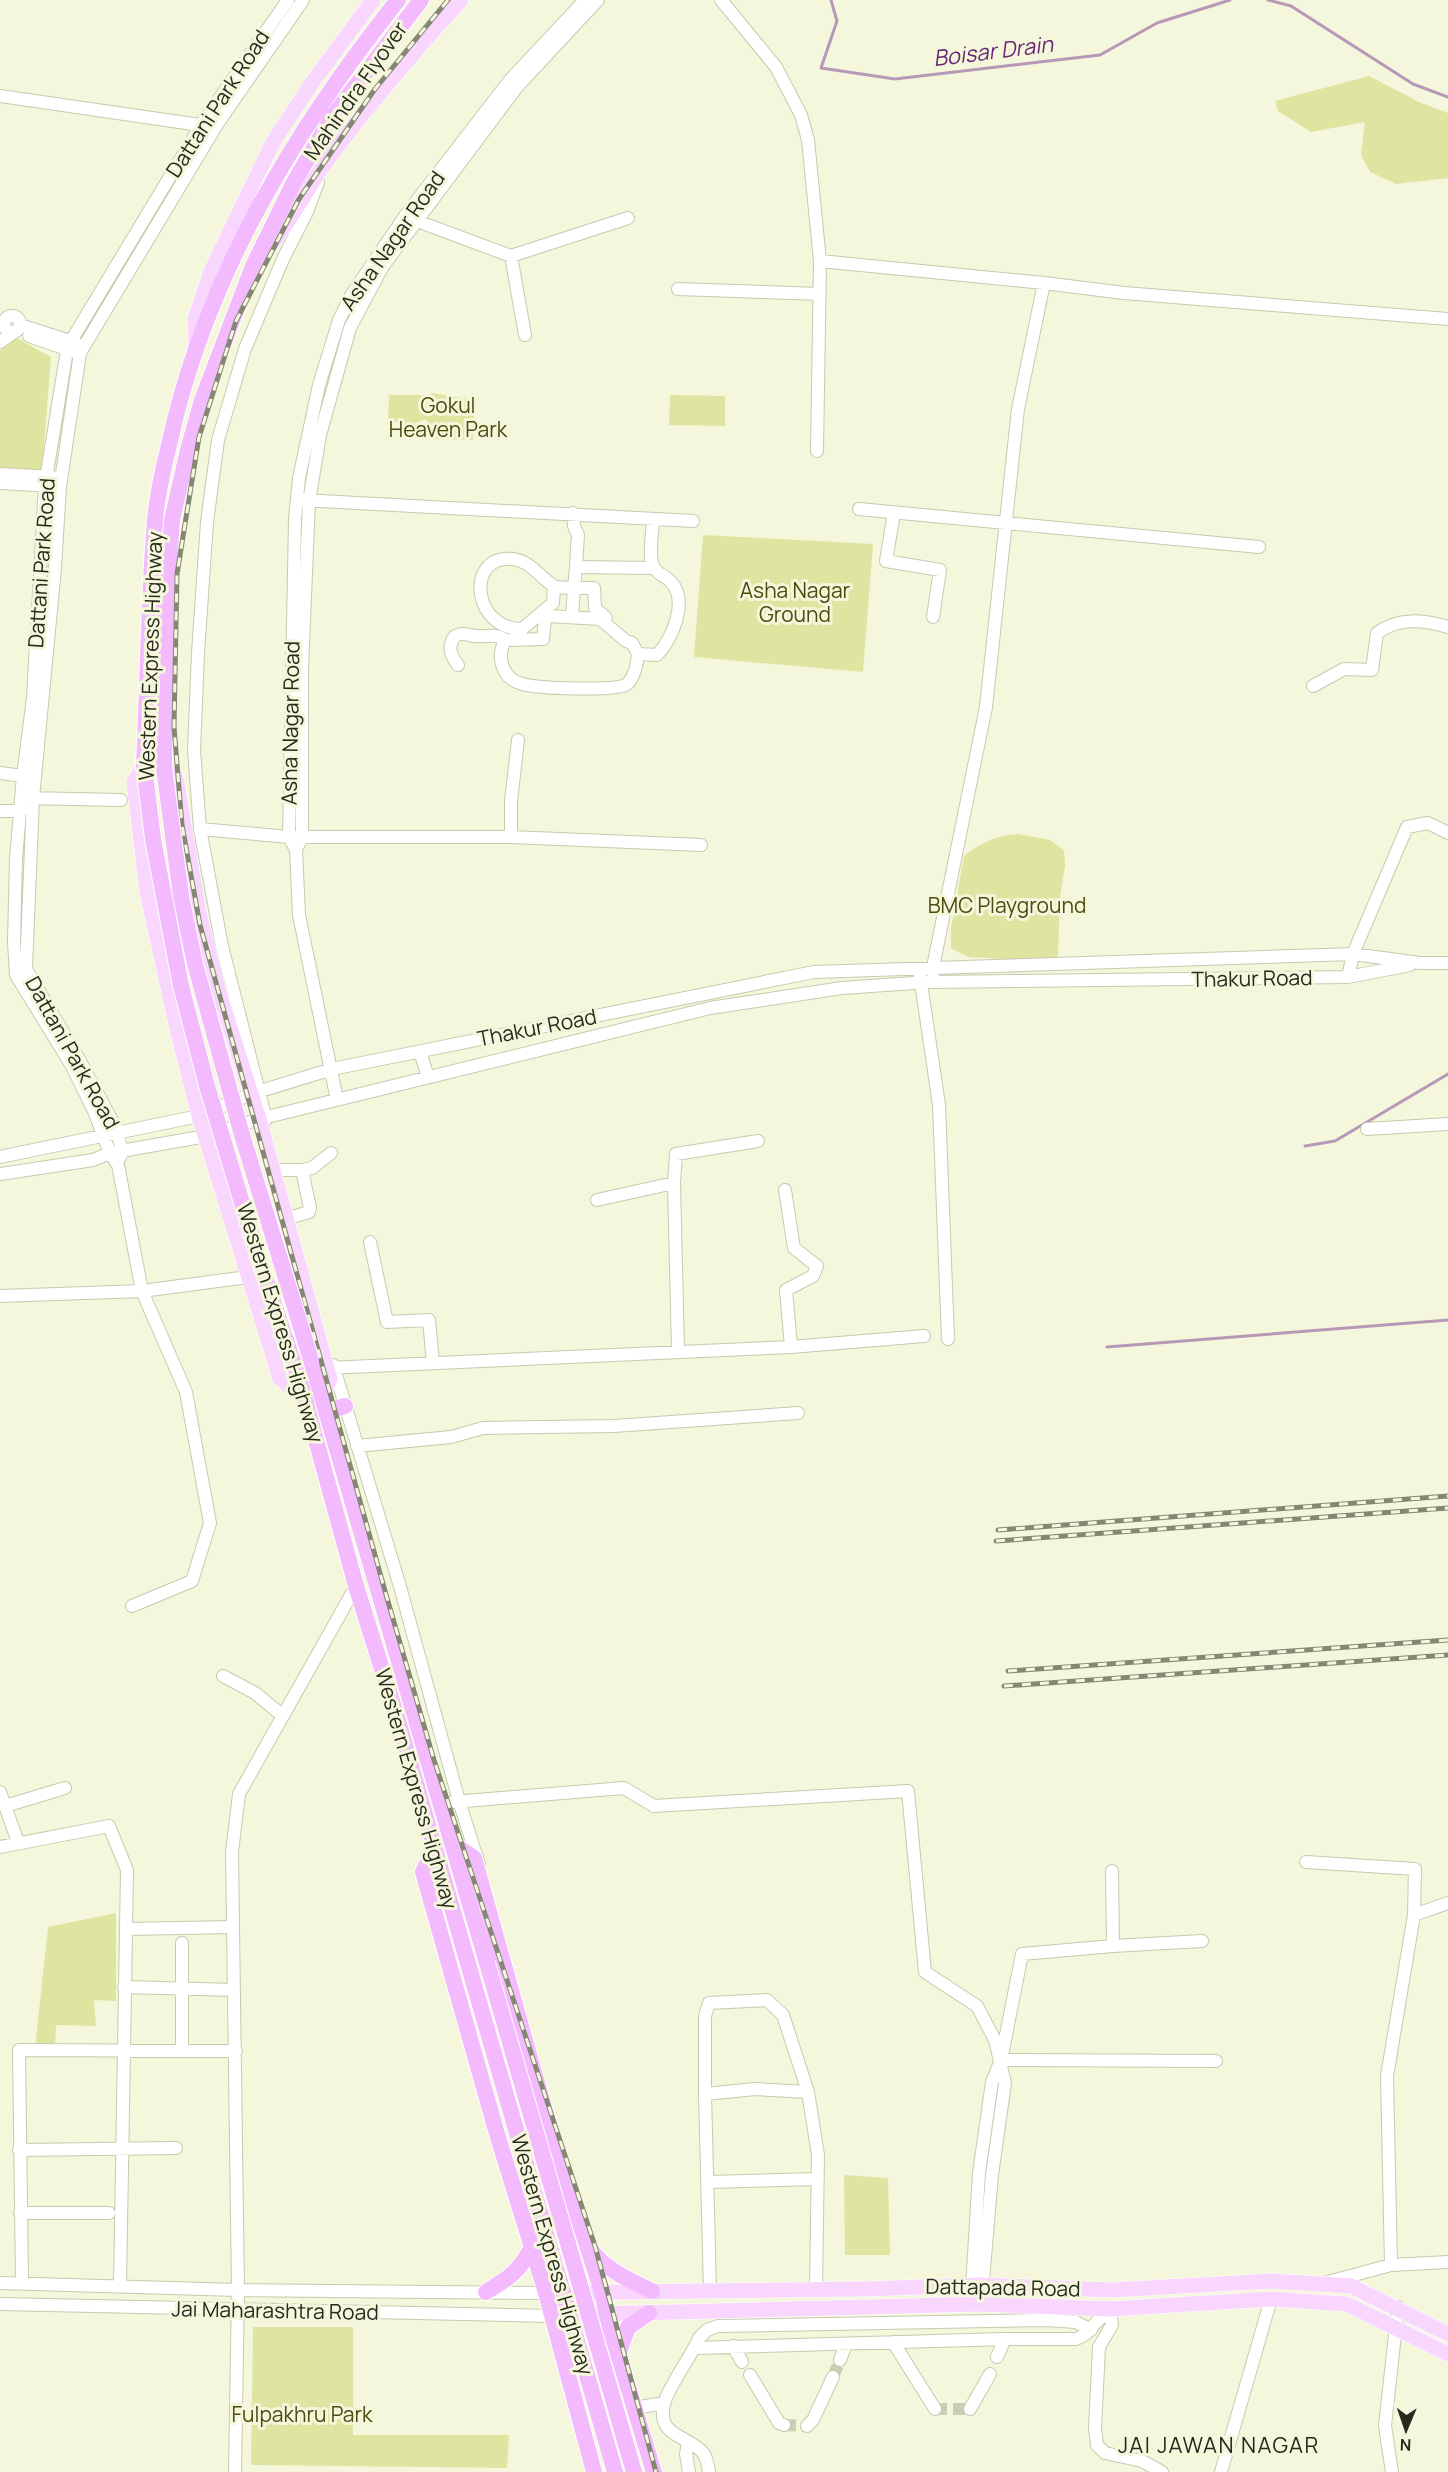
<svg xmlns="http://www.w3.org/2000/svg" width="1448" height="2472" font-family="Manrope,sans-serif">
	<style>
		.green { fill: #dfe5a0 }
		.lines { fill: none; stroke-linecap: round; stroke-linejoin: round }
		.stream { stroke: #b798b9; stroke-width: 3 }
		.minor-tunnel { stroke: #cbceb5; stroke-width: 12; stroke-dasharray: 12 6; stroke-linecap: butt }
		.minor-casing { stroke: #c7caaf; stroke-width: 14 }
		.major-casing { stroke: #fff; stroke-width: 16 }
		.highway-casing { stroke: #fff; stroke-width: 18 }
		.minor { stroke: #fff; stroke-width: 12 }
		.major { stroke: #f8d6fe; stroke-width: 15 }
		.highway { stroke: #f4bafe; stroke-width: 16 }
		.rail-casing { stroke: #858775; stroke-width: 5 }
		.rail { stroke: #f4f7db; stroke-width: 3; stroke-dasharray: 9; stroke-linecap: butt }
		.highway-bridge-casing { stroke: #fff; stroke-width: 18; stroke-linecap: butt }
		.highway-bridge { stroke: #f4bafe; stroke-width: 16 }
		.labels { text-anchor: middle; stroke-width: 6; stroke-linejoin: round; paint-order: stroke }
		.street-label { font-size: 21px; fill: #292a1f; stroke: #f4f7db }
		.park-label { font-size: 21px; fill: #4a4d0e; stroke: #f4f7db }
		.water-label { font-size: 22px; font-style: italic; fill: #692975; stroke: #f4f7db }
		.neighbourhood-label { font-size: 22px; letter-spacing: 1.5px; fill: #292a1f; stroke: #f4f7db }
	</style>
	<rect width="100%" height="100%" fill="#f4f7db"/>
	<path class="green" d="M1369 76 1421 103 1448 113V178L1396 184 1370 172 1361 155 1365 122 1311 132 1278 111 1275 101Z
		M13 336 51 357 41 482 0 481V351Z
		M431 393 474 400 473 440 429 439 426 419 408 426 388 420 389 395H420L430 399Z
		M670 395 725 396V426L669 425Z
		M703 535 873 544 863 672 694 657Z
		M1018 834 1050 840 1064 850 1065 866 1060 897 1058 957 1030 960 968 957 951 948V928L964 856C981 843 997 835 1018 834Z
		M116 1913V2001L94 2000 96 2026 56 2025 55 2048H35L48 1927Z
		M844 2175 888 2178 890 2255H845Z
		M253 2327H353V2435H509L507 2468 251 2465Z"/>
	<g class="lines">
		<path class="stream" d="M831 0 837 21 821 68 895 79 1100 55 1157 23 1230 0
			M1268 0 1291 6 1413 84 1448 97
			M1305 1146 1335 1141 1448 1074
			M1107 1347 1448 1320"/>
		<path class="minor-tunnel" d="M833 2377 840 2360
			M935 2409H970
			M784 2425 807 2426"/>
		<g class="minor-casing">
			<path id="minor" d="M721 0 776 67 801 115 808 140 820 261 817 451
				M0 96 207 126
				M409 218 511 256 628 218
				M511 256 525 335
				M820 261 1044 283 1124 293 1448 319
				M678 289 820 294
				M4 324a8 8 0 1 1 16 0a8 8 0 1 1-16 0Z
				M20 325 76 343
				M29 336 75 352
				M0 342 14 332
				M0 474 53 477
				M0 483 53 486
				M301 500 693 521
				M859 509 1259 547
				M573 513 574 526 578 535 576 567 654 568
				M894 513 886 561 940 570 933 617
				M576 567 574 588H594L595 608 606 618
				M554 586 553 603 522 629C474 629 467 563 504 559 526 556 536 573 552 585 557 589 568 587 574 588L572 616
				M638 654C637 664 635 677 627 684 618 692 536 688 522 684 502 679 495 655 506 640L543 639 545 619 548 616 600 619 626 641 632 643 638 654 657 655C672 639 689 601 671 582 665 575 657 575 653 566 648 553 653 532 653 519
				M458 665C450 655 447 646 455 636 463 632 467 635 475 636 487 637 495 633 506 640
				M1313 686 1344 669 1372 670 1377 633C1399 617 1423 620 1448 627
				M0 773 23 776
				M26 798 121 800
				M0 811H21
				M200 829 289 837H511L701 845
				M511 837V801L518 740
				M296 850 302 837V669L309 501 320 435 350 328 383 266 517 87 598 0
				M933 974V967L986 707 1018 409 1044 283
				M920 976 939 1105 948 1339
				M1348 977 1353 954 1407 827 1428 823 1448 833
				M420 1052 428 1077
				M337 1100 299 915 296 850 289 837 295 519 299 478 319 385 339 320 352 294 405 216 510 80 585 0
				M266 1120 222 946 200 829 194 750 198 653 207 522 218 440 245 349 283 259 307 212 318 182
				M1367 1129 1448 1124
				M0 1157 199 1116 251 1094 332 1069 814 972 1353 954 1420 963H1448
				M120 1157 122 1151 116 1128 80 1061 26 969 33 798 55 568 60 487 80 353 218 123 303 0
				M280 1170H302L310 1208 309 1212 292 1217
				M302 1170 312 1168 331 1153
				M0 1174 93 1160 110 1153 206 1136 259 1119 710 1008 842 988 928 982 1348 977 1410 965
				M785 1190 794 1248 817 1266 813 1276 786 1290 791 1347
				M597 1200 674 1183
				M370 1242 387 1322 429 1320 433 1363
				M0 1296 142 1291 248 1277
				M678 1351 674 1183 676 1154 758 1141
				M333 1365 399 1583 459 1801 479 1864
				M327 1368 791 1347 924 1336
				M357 1446 451 1437 483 1428 614 1426 798 1413
				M132 1606 192 1581 210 1523 186 1392 142 1291 118 1165 110 1153 94 1111 72 1066 16 975 14 942 16 859 23 776 33 698 45 485 67 350 71 341 201 125 288 0
				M223 1676 255 1693 283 1716
				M0 1792 18 1842
				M441 1803 624 1788 654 1806 908 1791 925 1972 977 2006 995 2040 1005 2083 992 2175 981 2304
				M5 1806 65 1788
				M0 1847 109 1826 127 1870 120 2286
				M1306 1862 1415 1869 1414 1915 1387 2076 1391 2265
				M1414 1915 1448 1903
				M126 1929 233 1927
				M182 1943V2051
				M1113 1946 1202 1941
				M124 1987 234 1990
				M1001 2060 1216 2061
				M705 2094V2016L709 2003 767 2000 783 2015 808 2092
				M19 2150 176 2148
				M709 2182 818 2179
				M20 2213H109
				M1328 2282 1391 2265 1448 2262
				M0 2283 238 2290 546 2293
				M22 2283 19 2050 236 2051
				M710 2291 705 2094 755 2089 808 2092 818 2155 816 2289
				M0 2304 551 2316
				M971 2304 979 2173 992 2082 1001 2060 1022 1954 1113 1946 1112 1871
				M1110 2309 1112 2325 1099 2347 1095 2428 1097 2445 1105 2453 1142 2461 1162 2472
				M893 2342 935 2409
				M733 2346 742 2362
				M695 2348 1005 2339H1076C1092 2335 1094 2317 1110 2314
				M997 2357 1005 2339
				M840 2360 846 2344
				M750 2375 779 2423 784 2425
				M635 2408 664 2403
				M970 2409 990 2374
				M807 2426 813 2420 833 2377
				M688 2443 686 2454 689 2472
				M235 2472 238 2290 232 1852 239 1794 356 1586
				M709 2472C708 2466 707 2459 704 2454 690 2435 656 2438 664 2404 668 2387 691 2357 699 2338L707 2330 718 2326 1046 2320 1076 2322 1091 2330
				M1221 2472 1271 2299
				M1392 2472 1385 2426 1398 2307"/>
		</g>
		<g class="major-casing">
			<path id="major" d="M260 257C286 230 302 197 323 166 365 108 413 53 461 0
				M196 348 195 319 211 271 273 142 314 80 373 0
				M144 766 134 782 147 892 178 1034 199 1116 280 1379 306 1400
				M164 768 176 778 199 912 218 989 259 1119 330 1379 322 1399
				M551 2293 863 2289 982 2285 1112 2290 1272 2281 1351 2286 1448 2334
				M557 2315 981 2304 1110 2309 1271 2299 1347 2304 1448 2354"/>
		</g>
		<g class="highway-casing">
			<path id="highway" d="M144 766C148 684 148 602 155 521 157 495 163 469 169 445 205 278 293 132 398 0
				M164 768 166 604 172 520 188 450 202 400 253 266 293 184 332 117 421 0
				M311 1360 487 1963
				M301 1385 356 1586 397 1717 469 1967
				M326 1412 345 1406
				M452 1843 474 1858 556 2151 602 2291 610 2328 654 2472
				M434 1849 423 1872 497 2134 546 2293 594 2472
				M590 2249C606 2270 629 2280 652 2291
				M486 2292C509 2278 519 2272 532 2247
				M618 2355 628 2327 649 2313"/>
		</g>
		<use href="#minor" class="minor"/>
		<use href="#major" class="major"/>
		<use href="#highway" class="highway"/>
		<g class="rail-casing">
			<path id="rail" d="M448 0 375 89 299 199 236 321 199 437 177 574 174 727 182 825 200 925 385 1591 434 1760 595 2246 656 2472
				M998 1530 1448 1496
				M996 1541 1448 1508
				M1008 1671 1448 1640
				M1004 1686 1448 1655"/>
		</g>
		<use href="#rail" class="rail"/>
		<g class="highway-bridge-casing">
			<path id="highway-bridge" d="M144 766 153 839 181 986 207 1086 257 1253 301 1385
				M164 768 181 896 195 964 242 1135 311 1360
				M487 1963 634 2472
				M469 1967 615 2472"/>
		</g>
		<use href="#highway-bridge" class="highway-bridge"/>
	</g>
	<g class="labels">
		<g class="street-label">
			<text transform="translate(356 91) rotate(-55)" y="7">Mahindra Flyover</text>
			<text transform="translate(218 104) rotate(-57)" y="7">Dattani Park Road</text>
			<text transform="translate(393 241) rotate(-55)" y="7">Asha Nagar Road</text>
			<text transform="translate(42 563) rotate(-86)" y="7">Dattani Park Road</text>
			<text transform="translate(151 656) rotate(-88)" y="7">Western Express Highway</text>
			<text transform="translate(291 723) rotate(-89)" y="7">Asha Nagar Road</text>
			<text transform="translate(1252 979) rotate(-1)" y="7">Thakur Road</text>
			<text transform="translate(537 1028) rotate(-11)" y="7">Thakur Road</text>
			<text transform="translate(72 1053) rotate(61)" y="7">Dattani Park Road</text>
			<text transform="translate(280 1323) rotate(73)" y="7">Western Express Highway</text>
			<text transform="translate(416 1789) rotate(74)" y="7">Western Express Highway</text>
			<text transform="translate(552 2255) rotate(74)" y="7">Western Express Highway</text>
			<text transform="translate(1003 2288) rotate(1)" y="7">Dattapada Road</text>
			<text transform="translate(275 2311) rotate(1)" y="7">Jai Maharashtra Road</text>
		</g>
		<g class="park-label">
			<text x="448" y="413">Gokul<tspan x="448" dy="24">Heaven Park</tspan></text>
			<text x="795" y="598">Asha Nagar<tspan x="795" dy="24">Ground</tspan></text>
			<text x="1007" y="913">BMC Playground</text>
			<text x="302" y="2422">Fulpakhru Park</text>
		</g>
		<g class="water-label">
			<text transform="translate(993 51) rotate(-7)" y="8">Boisar Drain</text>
		</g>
		<g class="neighbourhood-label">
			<text x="1219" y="2453">JAI JAWAN NAGAR</text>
		</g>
	</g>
	<g transform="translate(1406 2430) rotate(182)" stroke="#f4f7db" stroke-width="4.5" paint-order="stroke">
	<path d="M0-4.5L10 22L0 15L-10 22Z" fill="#292a1f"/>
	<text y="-9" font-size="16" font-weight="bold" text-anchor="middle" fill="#292a1f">N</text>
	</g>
</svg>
